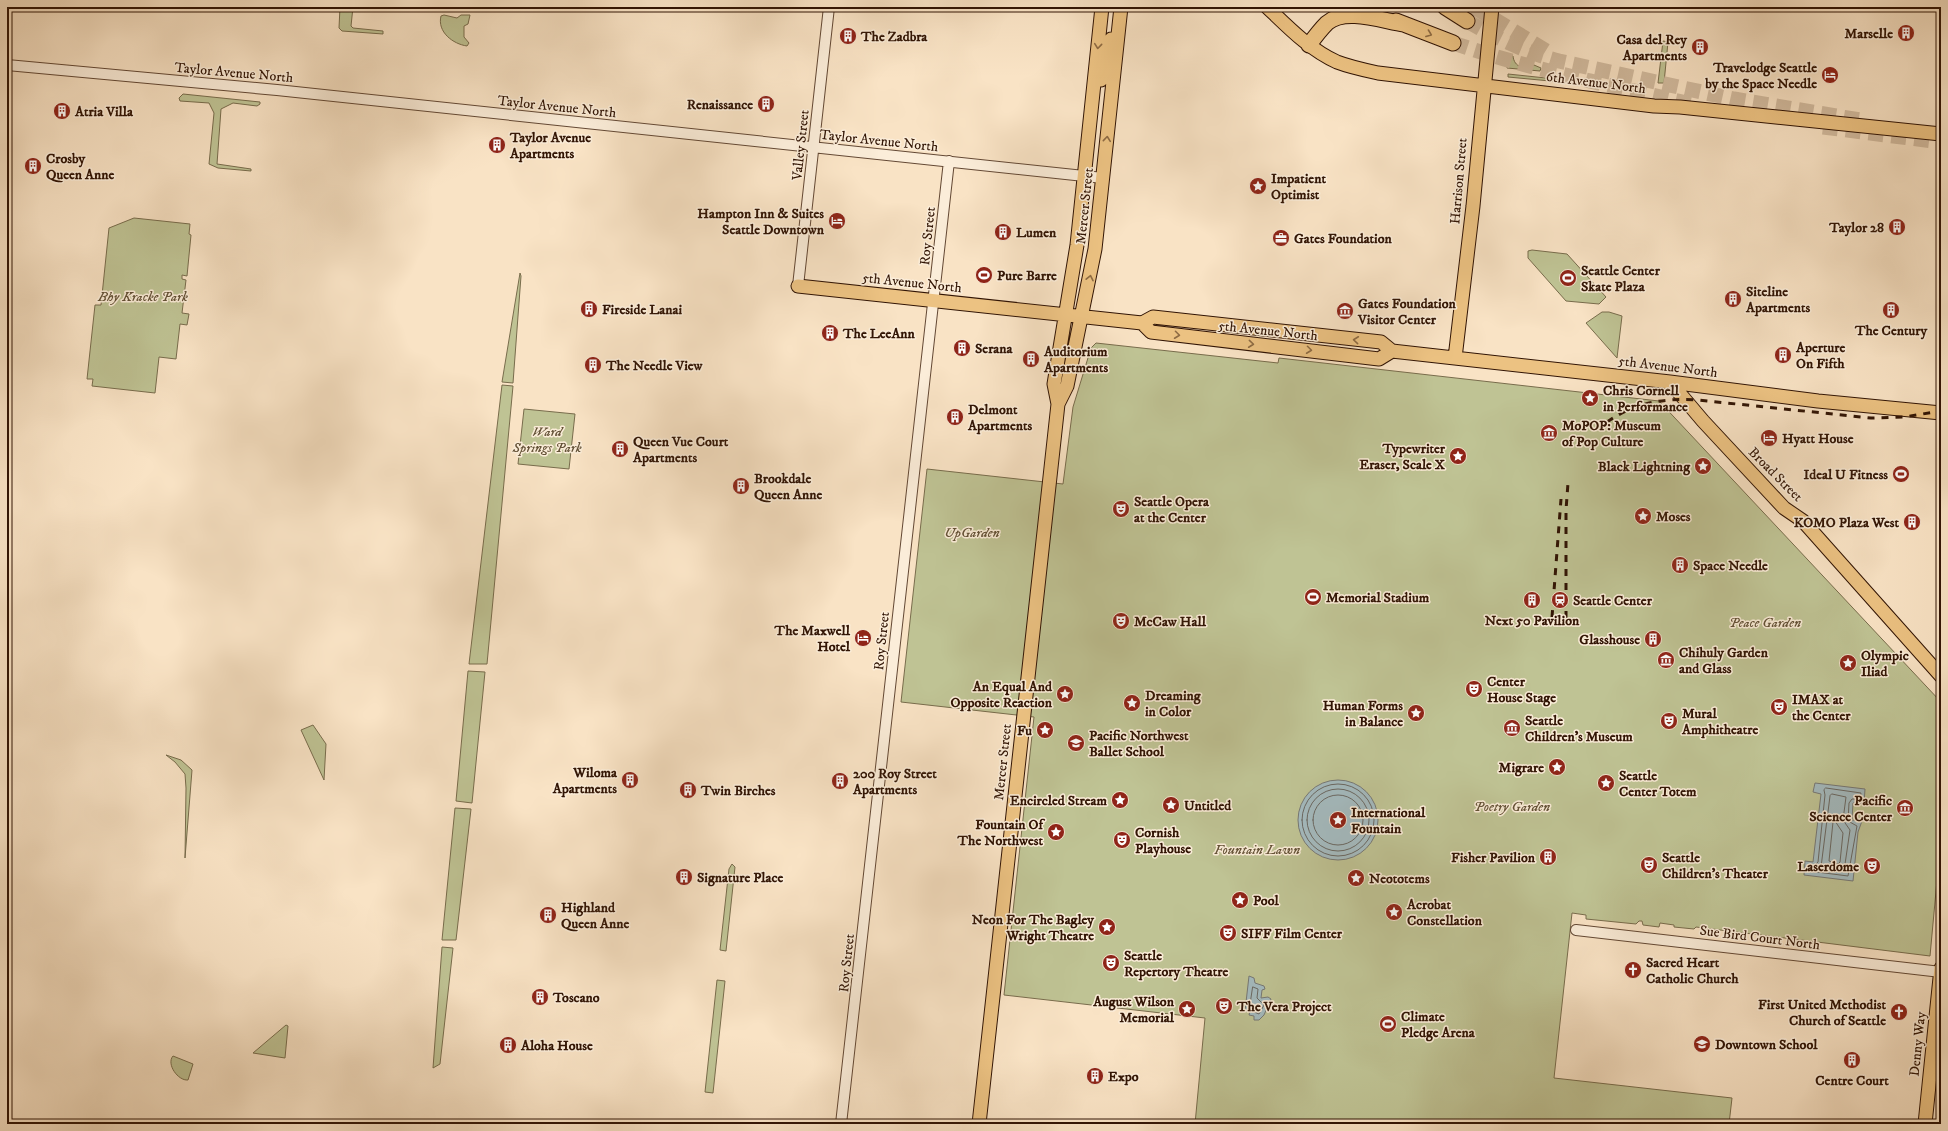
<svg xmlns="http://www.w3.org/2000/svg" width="1948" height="1131" font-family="'IM FELL DW Pica',serif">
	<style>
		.green { fill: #bfc394; stroke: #786c4c }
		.water { fill: #a4bbc0; stroke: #767875 }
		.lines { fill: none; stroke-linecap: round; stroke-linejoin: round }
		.shore { stroke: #6a6862; stroke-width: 1 }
		.highway-tunnel { stroke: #d1ba9e; stroke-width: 15; stroke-dasharray: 15 8; stroke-linecap: butt }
		.minor-casing { stroke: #634834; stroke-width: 12 }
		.major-casing { stroke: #311404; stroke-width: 15 }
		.highway-casing { stroke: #311404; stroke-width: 17 }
		.minor { stroke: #fbedd9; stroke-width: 10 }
		.major { stroke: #ecc282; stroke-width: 13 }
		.highway { stroke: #ecc282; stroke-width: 15 }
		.rail { stroke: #311404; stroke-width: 3; stroke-dasharray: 7 7; stroke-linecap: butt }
		.oneway { stroke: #8e6b43 }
		.labels { text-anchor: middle; stroke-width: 3; stroke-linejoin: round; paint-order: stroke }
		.poi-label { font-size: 14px; font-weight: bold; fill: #311404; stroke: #fbedd9; text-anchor: start }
		.street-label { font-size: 14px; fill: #311404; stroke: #fbedd9 }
		.park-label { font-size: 14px; font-style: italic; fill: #635136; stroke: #fbedd9 }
	</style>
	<rect width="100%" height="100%" fill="#f9e3c5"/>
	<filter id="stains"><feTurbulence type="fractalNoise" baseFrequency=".005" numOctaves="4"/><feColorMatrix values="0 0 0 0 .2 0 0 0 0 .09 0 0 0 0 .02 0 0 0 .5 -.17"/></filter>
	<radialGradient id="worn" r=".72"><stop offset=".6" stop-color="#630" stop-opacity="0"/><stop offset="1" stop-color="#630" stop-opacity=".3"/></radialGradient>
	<path class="green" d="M340 7H353L351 26 353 28 383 31V34L342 31 339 28Z
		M444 15 457 18 461 15H470L468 24 464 26V37L469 43 467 46C453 44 437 32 441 16Z
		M1663 41 1668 42 1664 83H1658Z
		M1508 54 1513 56C1514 67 1525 71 1534 65L1541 68 1540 71 1507 68Z
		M1508 74 1593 83 1592 85 1508 77Z
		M183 94 260 102V104L257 106 233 103 221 109 217 164 251 169V171L218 168 209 164 214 113 209 103 180 101 179 98Z
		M134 218 190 224 189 234 191 235 187 276 182 275V279L186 280 182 313 189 314 187 325 180 324 176 359 159 357 155 393 92 386 93 379H87L95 305H101L109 228Z
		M1532 250 1567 254 1606 297 1599 304 1566 301 1528 258V251Z
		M520 273 521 276 513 383 502 382Z
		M1602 312H1609L1622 316 1617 358 1586 323Z
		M1096 343 1278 363 1279 358 1659 401 1941 702V837L1930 956 1696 927 1694 929 1674 927V925L1660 923 1659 927 1643 925 1642 921H1639L1636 924 1586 919V915L1572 913 1554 1078 1732 1098 1729 1124H1195L1205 1018 1004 995 1034 717 901 702 927 469 1063 484 1073 407 1091 348Z
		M502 385 513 386 487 664H469Z
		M524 409 575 414 569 469 518 464Z
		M468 671 485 672 472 803 456 801Z
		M313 725 326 744 324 780 301 730Z
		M166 755 181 760 192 770 185 858 186 788 185 774 175 762Z
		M455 808 471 809 456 940H442Z
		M732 864 735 867 726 951 720 950 729 869Z
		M442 947 453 948 440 1064 433 1068Z
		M717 980 725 981 713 1093 705 1092Z
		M286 1025 288 1026 285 1058 253 1053Z
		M173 1056 193 1064 188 1080C178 1081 166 1064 173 1056Z"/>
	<path class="water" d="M1298 820a40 40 0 1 1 80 0a40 40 0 1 1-80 0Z
		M1815 783 1865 789 1864 804 1853 803 1852 820 1862 821 1858 832 1853 881 1804 875 1805 861 1813 862 1821 794 1813 792Z
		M1249 976 1254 978 1255 983 1264 986 1265 989 1262 990 1261 998 1268 997 1271 999 1264 1015 1259 1020H1254V1016L1249 1015 1250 1011H1245Z"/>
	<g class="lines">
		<path class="shore" d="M1302 820a36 36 0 1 1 72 0a36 36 0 1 1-72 0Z
			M1826 788 1861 793 1860 799H1852L1849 803 1848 821 1857 826 1848 876 1809 871V866L1815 865 1818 862 1825 795 1824 790Z
			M1307 820a31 31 0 1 1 62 0a31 31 0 1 1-62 0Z
			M1832 794 1846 797 1843 820 1850 830 1844 871 1821 867 1830 796Z
			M1313 820a25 25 0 1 1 50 0a25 25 0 1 1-50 0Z
			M1835 821 1843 833 1840 862 1838 864 1829 861 1833 822Z
			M1253 987 1258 989 1257 998 1264 1005 1259 1014 1254 1012 1250 1006Z"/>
		<path class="highway-tunnel" d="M1474 7 1548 52
			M1467 21C1497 38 1525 52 1559 61L1734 99 1866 121
			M1453 43C1532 70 1614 86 1695 105
			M1823 127 1941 142"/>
		<g class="minor-casing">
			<path id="minor" d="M7 65 277 90 1103 178
				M798 286 829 7
				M1576 930 1941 972
				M841 1124 949 161"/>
		</g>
		<g class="major-casing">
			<path id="major" d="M1267 7C1288 27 1310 50 1337 62 1350 67 1364 70 1378 73L1654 106 1680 107 1941 134
				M1101 80 1111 39
				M798 286 1142 323 1153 317 1381 342 1392 351 1670 382 1818 401 1941 413
				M1142 323 1151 332 1379 359 1392 351
				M1455 358 1473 206 1492 7
				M1670 382 1703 421 1784 508 1803 521 1941 676
				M1058 404 1054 384 1077 245 1102 7
				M979 1124 1058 404 1067 386 1095 249 1121 7
				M1925 1124 1941 968"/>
		</g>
		<g class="highway-casing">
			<path id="highway" d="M1445 7 1467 21
				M1396 21 1453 43
				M1309 45C1314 38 1320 30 1327 23 1345 7 1383 21 1404 24"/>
		</g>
		<use href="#minor" class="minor"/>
		<use href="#major" class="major"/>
		<use href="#highway" class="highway"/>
		<path class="rail" d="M1607 422C1636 402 1664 398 1698 400L1871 418 1904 417 1941 411
			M1552 617 1561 499
			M1566 618V510L1568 483"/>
	</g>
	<defs><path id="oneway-chevron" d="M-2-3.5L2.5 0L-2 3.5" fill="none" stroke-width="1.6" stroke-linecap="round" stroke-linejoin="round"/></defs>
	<g class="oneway">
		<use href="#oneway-chevron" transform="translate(1429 34) rotate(21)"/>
		<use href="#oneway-chevron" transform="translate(1098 46) rotate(96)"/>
		<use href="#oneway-chevron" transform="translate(1107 139) rotate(-84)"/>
		<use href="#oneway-chevron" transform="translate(1090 278) rotate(-78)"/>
		<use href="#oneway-chevron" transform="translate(1177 335) rotate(7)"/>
		<use href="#oneway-chevron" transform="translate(1356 340) rotate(-174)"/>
		<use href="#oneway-chevron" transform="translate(1251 344) rotate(6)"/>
		<use href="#oneway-chevron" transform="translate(1309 350) rotate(7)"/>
	</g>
	<defs>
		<g id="building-disc" transform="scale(0.9)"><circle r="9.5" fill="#8f2418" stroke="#fbedd9"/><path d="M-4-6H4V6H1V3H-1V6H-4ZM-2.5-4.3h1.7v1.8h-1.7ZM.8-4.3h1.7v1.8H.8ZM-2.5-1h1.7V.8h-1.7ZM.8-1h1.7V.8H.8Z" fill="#fff"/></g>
		<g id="hotel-disc" transform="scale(0.9)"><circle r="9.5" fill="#8f2418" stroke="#fbedd9"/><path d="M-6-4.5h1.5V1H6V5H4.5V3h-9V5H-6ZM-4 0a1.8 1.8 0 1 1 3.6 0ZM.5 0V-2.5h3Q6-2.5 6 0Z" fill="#fff"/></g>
		<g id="sight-disc" transform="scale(0.9)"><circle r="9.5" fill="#8f2418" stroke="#fbedd9"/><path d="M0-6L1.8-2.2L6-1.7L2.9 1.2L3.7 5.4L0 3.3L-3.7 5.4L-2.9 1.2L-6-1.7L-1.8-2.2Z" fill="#fff"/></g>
		<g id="office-disc" transform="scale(0.9)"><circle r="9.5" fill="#8f2418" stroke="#fbedd9"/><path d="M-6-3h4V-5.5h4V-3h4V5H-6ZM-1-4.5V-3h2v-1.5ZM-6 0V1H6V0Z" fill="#fff"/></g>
		<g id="stadium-disc" transform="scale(0.9)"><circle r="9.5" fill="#8f2418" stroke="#fbedd9"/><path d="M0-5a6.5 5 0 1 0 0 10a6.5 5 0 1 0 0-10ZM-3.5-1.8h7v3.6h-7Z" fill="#fff"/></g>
		<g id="museum-disc" transform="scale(0.9)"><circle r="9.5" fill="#8f2418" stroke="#fbedd9"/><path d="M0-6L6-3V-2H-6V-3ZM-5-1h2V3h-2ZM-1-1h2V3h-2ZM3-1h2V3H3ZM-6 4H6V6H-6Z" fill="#fff"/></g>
		<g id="theatre-disc" transform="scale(0.9)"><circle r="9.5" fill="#8f2418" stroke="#fbedd9"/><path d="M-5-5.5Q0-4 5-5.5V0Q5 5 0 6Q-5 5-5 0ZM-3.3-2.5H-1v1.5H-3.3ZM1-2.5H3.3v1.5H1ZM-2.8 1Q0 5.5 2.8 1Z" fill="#fff"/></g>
		<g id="station-disc" transform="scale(0.9)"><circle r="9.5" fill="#8f2418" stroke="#fbedd9"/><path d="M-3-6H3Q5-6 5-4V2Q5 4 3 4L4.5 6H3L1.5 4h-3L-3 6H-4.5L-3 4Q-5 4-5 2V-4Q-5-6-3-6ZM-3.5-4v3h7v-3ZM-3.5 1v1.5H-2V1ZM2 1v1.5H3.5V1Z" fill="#fff"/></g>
		<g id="school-disc" transform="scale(0.9)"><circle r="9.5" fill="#8f2418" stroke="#fbedd9"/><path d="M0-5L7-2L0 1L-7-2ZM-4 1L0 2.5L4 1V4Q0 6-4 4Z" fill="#fff"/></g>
		<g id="church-disc" transform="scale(0.9)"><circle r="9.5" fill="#8f2418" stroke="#fbedd9"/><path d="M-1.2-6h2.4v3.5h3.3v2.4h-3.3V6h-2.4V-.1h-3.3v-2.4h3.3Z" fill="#fff"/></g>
	</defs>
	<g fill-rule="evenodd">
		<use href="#building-disc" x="1906" y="33"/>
		<use href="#building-disc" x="848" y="36"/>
		<use href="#building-disc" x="1700" y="47"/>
		<use href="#hotel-disc" x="1830" y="75"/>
		<use href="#building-disc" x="766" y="104"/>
		<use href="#building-disc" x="62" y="111"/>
		<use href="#building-disc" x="497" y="145"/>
		<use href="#building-disc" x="33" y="166"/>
		<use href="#sight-disc" x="1258" y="186"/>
		<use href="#hotel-disc" x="837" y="221"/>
		<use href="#building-disc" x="1897" y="227"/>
		<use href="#building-disc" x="1003" y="232"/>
		<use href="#office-disc" x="1281" y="238"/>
		<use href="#stadium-disc" x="984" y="275"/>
		<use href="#stadium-disc" x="1568" y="278"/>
		<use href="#building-disc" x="1733" y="299"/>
		<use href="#building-disc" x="589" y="309"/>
		<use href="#building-disc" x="1891" y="310"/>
		<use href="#museum-disc" x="1345" y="311"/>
		<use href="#building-disc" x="830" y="333"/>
		<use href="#building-disc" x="962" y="348"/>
		<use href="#building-disc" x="1783" y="355"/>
		<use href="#building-disc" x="1031" y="359"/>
		<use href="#building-disc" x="593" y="365"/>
		<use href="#sight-disc" x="1590" y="398"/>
		<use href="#building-disc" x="955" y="417"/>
		<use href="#museum-disc" x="1549" y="433"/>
		<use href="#hotel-disc" x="1769" y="438"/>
		<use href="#building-disc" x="620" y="449"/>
		<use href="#sight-disc" x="1458" y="456"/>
		<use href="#sight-disc" x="1703" y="466"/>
		<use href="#stadium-disc" x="1901" y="474"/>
		<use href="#building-disc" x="741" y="486"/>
		<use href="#theatre-disc" x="1121" y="509"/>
		<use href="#sight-disc" x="1643" y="516"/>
		<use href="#building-disc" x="1912" y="522"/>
		<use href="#building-disc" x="1680" y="565"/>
		<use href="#stadium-disc" x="1313" y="597"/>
		<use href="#building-disc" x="1532" y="600"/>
		<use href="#station-disc" x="1560" y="600"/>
		<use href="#theatre-disc" x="1121" y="621"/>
		<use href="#hotel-disc" x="863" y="638"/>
		<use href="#building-disc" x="1653" y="639"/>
		<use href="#museum-disc" x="1666" y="660"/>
		<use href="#sight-disc" x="1848" y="663"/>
		<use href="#theatre-disc" x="1474" y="689"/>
		<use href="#sight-disc" x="1065" y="694"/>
		<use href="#sight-disc" x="1132" y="703"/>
		<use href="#theatre-disc" x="1779" y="707"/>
		<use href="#sight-disc" x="1416" y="713"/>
		<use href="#theatre-disc" x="1669" y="721"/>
		<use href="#museum-disc" x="1512" y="728"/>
		<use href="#sight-disc" x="1045" y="730"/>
		<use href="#school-disc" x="1076" y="743"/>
		<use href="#sight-disc" x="1557" y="767"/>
		<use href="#building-disc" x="630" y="780"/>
		<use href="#building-disc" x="840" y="781"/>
		<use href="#sight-disc" x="1606" y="783"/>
		<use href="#building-disc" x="688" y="790"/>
		<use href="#sight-disc" x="1120" y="800"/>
		<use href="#sight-disc" x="1171" y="805"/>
		<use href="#museum-disc" x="1905" y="808"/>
		<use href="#sight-disc" x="1338" y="820"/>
		<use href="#sight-disc" x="1056" y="832"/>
		<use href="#theatre-disc" x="1122" y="840"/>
		<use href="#building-disc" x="1548" y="857"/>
		<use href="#theatre-disc" x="1649" y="865"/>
		<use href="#theatre-disc" x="1872" y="866"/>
		<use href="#building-disc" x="684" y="877"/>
		<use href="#sight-disc" x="1356" y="878"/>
		<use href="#sight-disc" x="1240" y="900"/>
		<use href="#sight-disc" x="1394" y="912"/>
		<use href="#building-disc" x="548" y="915"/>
		<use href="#sight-disc" x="1107" y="927"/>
		<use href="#theatre-disc" x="1228" y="933"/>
		<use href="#theatre-disc" x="1111" y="963"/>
		<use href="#church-disc" x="1633" y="970"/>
		<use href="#building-disc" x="540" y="997"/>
		<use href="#theatre-disc" x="1224" y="1006"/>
		<use href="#sight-disc" x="1187" y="1009"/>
		<use href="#church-disc" x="1899" y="1012"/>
		<use href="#stadium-disc" x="1388" y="1024"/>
		<use href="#school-disc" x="1702" y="1044"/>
		<use href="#building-disc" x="508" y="1045"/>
		<use href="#building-disc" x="1852" y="1060"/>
		<use href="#building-disc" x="1095" y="1076"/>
	</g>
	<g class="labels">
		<g class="poi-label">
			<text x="1893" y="38" text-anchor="end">Marselle</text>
			<text x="861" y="41">The Zadbra</text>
			<text x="1687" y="44" text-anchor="end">Casa del Rey<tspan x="1687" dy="16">Apartments</tspan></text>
			<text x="1817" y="72" text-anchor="end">Travelodge Seattle<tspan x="1817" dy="16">by the Space Needle</tspan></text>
			<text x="753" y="109" text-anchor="end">Renaissance</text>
			<text x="75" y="116">Atria Villa</text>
			<text x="510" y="142">Taylor Avenue<tspan x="510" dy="16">Apartments</tspan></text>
			<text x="46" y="163">Crosby<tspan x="46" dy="16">Queen Anne</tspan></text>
			<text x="1271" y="183">Impatient<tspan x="1271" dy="16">Optimist</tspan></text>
			<text x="824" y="218" text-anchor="end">Hampton Inn &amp; Suites<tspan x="824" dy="16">Seattle Downtown</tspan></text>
			<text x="1884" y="232" text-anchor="end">Taylor 28</text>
			<text x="1016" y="237">Lumen</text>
			<text x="1294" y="243">Gates Foundation</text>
			<text x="1581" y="275">Seattle Center<tspan x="1581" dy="16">Skate Plaza</tspan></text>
			<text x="997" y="280">Pure Barre</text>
			<text x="1746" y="296">Siteline<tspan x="1746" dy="16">Apartments</tspan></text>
			<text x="1358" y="308">Gates Foundation<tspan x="1358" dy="16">Visitor Center</tspan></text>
			<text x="602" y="314">Fireside Lanai</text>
			<text x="1891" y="335" text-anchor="middle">The Century</text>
			<text x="843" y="338">The LeeAnn</text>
			<text x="1796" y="352">Aperture<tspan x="1796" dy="16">On Fifth</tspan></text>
			<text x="975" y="353">Serana</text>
			<text x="1044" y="356">Auditorium<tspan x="1044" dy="16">Apartments</tspan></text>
			<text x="606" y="370">The Needle View</text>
			<text x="1603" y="395">Chris Cornell<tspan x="1603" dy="16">in Performance</tspan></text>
			<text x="968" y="414">Delmont<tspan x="968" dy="16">Apartments</tspan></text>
			<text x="1562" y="430">MoPOP: Museum<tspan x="1562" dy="16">of Pop Culture</tspan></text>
			<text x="1782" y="443">Hyatt House</text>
			<text x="633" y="446">Queen Vue Court<tspan x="633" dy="16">Apartments</tspan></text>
			<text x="1445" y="453" text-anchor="end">Typewriter<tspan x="1445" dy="16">Eraser, Scale X</tspan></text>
			<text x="1690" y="471" text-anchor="end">Black Lightning</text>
			<text x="1888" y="479" text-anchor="end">Ideal U Fitness</text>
			<text x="754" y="483">Brookdale<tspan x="754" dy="16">Queen Anne</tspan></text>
			<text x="1134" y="506">Seattle Opera<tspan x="1134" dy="16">at the Center</tspan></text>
			<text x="1656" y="521">Moses</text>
			<text x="1899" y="527" text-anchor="end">KOMO Plaza West</text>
			<text x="1693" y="570">Space Needle</text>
			<text x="1326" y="602">Memorial Stadium</text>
			<text x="1573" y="605">Seattle Center</text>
			<text x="1532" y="625" text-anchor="middle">Next 50 Pavilion</text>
			<text x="1134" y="626">McCaw Hall</text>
			<text x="850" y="635" text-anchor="end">The Maxwell<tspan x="850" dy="16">Hotel</tspan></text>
			<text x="1640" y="644" text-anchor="end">Glasshouse</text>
			<text x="1679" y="657">Chihuly Garden<tspan x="1679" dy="16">and Glass</tspan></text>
			<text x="1861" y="660">Olympic<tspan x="1861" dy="16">Iliad</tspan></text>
			<text x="1487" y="686">Center<tspan x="1487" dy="16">House Stage</tspan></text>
			<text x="1052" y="691" text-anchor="end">An Equal And<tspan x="1052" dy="16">Opposite Reaction</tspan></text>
			<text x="1145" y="700">Dreaming<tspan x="1145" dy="16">in Color</tspan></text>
			<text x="1792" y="704">IMAX at<tspan x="1792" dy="16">the Center</tspan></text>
			<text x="1403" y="710" text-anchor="end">Human Forms<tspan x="1403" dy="16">in Balance</tspan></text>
			<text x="1682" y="718">Mural<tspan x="1682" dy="16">Amphitheatre</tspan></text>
			<text x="1525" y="725">Seattle<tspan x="1525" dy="16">Children's Museum</tspan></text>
			<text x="1032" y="735" text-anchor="end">Fu</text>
			<text x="1089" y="740">Pacific Northwest<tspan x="1089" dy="16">Ballet School</tspan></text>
			<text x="1544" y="772" text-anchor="end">Migrare</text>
			<text x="617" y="777" text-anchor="end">Wiloma<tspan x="617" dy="16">Apartments</tspan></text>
			<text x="853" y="778">200 Roy Street<tspan x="853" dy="16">Apartments</tspan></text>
			<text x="1619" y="780">Seattle<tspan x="1619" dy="16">Center Totem</tspan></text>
			<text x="701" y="795">Twin Birches</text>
			<text x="1107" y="805" text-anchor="end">Encircled Stream</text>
			<text x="1892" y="805" text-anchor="end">Pacific<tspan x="1892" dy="16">Science Center</tspan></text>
			<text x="1184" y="810">Untitled</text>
			<text x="1351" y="817">International<tspan x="1351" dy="16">Fountain</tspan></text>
			<text x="1043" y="829" text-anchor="end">Fountain Of<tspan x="1043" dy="16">The Northwest</tspan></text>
			<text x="1135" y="837">Cornish<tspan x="1135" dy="16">Playhouse</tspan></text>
			<text x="1535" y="862" text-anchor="end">Fisher Pavilion</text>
			<text x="1662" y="862">Seattle<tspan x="1662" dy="16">Children's Theater</tspan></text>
			<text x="1859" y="871" text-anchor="end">Laserdome</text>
			<text x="697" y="882">Signature Place</text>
			<text x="1369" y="883">Neototems</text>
			<text x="1253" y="905">Pool</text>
			<text x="1407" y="909">Acrobat<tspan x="1407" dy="16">Constellation</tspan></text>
			<text x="561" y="912">Highland<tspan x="561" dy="16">Queen Anne</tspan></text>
			<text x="1094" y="924" text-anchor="end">Neon For The Bagley<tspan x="1094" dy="16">Wright Theatre</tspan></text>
			<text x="1241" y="938">SIFF Film Center</text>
			<text x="1124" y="960">Seattle<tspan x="1124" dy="16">Repertory Theatre</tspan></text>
			<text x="1646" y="967">Sacred Heart<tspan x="1646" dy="16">Catholic Church</tspan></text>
			<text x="553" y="1002">Toscano</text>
			<text x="1174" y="1006" text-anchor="end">August Wilson<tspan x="1174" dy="16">Memorial</tspan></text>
			<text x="1886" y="1009" text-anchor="end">First United Methodist<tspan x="1886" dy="16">Church of Seattle</tspan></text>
			<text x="1237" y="1011">The Vera Project</text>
			<text x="1401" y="1021">Climate<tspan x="1401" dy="16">Pledge Arena</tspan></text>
			<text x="1715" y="1049">Downtown School</text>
			<text x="521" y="1050">Aloha House</text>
			<text x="1108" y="1081">Expo</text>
			<text x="1852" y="1085" text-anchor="middle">Centre Court</text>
		</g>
		<g class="street-label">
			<text transform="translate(234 72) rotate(5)" y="5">Taylor Avenue North</text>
			<text transform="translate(1596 82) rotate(7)" y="5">6th Avenue North</text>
			<text transform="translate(557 106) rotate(6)" y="5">Taylor Avenue North</text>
			<text transform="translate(879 140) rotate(6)" y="5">Taylor Avenue North</text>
			<text transform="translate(800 145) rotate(-84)" y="5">Valley Street</text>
			<text transform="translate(1458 181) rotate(-85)" y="5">Harrison Street</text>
			<text transform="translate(1084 206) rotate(-84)" y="5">Mercer Street</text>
			<text transform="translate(927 236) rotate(-84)" y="5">Roy Street</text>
			<text transform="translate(912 282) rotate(6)" y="5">5th Avenue North</text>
			<text transform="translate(1268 330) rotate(6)" y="5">5th Avenue North</text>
			<text transform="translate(1668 366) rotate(7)" y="5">5th Avenue North</text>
			<text transform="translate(1776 474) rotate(45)" y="5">Broad Street</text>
			<text transform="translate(881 641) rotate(-84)" y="5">Roy Street</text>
			<text transform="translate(1002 762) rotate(-84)" y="5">Mercer Street</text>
			<text transform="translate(1760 937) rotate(7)" y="5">Sue Bird Court North</text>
			<text transform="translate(846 963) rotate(-84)" y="5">Roy Street</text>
			<text transform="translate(1917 1044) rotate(-84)" y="5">Denny Way</text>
		</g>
		<g class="park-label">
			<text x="143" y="301">Bhy Kracke Park</text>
			<text x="547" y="436">Ward<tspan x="547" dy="16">Springs Park</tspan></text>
			<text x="972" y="537">UpGarden</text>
			<text x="1765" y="627">Peace Garden</text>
			<text x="1512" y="811">Poetry Garden</text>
			<text x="1257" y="854">Fountain Lawn</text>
		</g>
	</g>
	<rect width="1948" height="1131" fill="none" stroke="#f9e3c5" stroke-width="24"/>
	<rect x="8" y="8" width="1932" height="1115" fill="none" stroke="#311404" stroke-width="2"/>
	<rect x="12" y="12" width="1924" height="1107" fill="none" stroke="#311404"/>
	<rect width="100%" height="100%" filter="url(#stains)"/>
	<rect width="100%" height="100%" fill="url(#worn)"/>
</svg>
